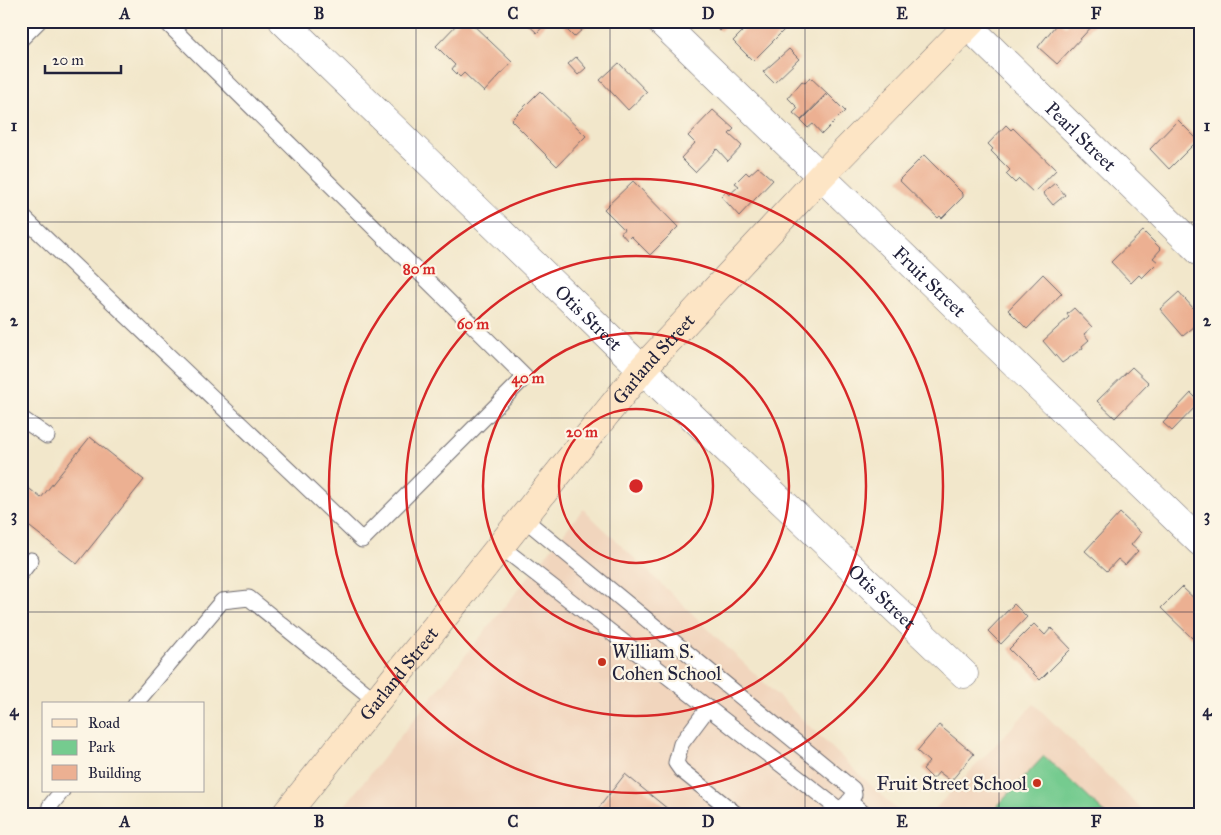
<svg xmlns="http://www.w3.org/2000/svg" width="1221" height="835" font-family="'IM FELL Great Primer',serif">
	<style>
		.built { fill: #f1d5bd }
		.green { fill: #75cb8f; stroke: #4c7665 }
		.building { fill: #ecb092 }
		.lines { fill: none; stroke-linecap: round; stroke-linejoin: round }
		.lane-casing { stroke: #6b676d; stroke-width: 17 }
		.street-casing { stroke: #6b676d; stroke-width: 29 }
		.secondary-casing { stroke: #6b676d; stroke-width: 29 }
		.lane { stroke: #fff; stroke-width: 15 }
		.street { stroke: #fff; stroke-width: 28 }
		.secondary { stroke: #fde5c5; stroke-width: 28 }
		.grid { fill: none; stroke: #22223b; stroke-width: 1; stroke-opacity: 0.55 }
		.ring { fill: none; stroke: #d62828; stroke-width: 2.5 }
		.poi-dot { fill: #c8321e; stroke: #fcf5e5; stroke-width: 2 }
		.labels { text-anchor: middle; stroke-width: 4.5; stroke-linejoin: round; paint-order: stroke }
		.street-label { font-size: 19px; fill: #22223b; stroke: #fcf5e5 }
		.poi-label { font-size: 19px; fill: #22223b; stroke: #fcf5e5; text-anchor: start }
		.centre { fill: #d62828; stroke: #fcf5e5; stroke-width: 2.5 }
		.ring-label { font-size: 15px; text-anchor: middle; font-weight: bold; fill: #d62828; stroke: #fcf5e5; stroke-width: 4.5; stroke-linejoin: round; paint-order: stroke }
		.neatline { fill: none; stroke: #22223b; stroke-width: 2 }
		.grid-label { font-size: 16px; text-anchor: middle; font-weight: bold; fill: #22223b }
	</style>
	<rect width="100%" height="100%" fill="#fcf5e5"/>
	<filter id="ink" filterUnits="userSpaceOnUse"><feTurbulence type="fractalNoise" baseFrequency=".02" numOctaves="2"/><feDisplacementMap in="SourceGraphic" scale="10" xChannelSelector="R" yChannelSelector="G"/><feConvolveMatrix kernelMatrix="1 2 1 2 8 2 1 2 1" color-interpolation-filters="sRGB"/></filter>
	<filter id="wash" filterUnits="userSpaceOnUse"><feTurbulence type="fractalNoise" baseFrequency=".0096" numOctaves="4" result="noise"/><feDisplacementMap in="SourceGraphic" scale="20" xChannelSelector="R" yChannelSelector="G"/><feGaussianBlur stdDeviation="1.12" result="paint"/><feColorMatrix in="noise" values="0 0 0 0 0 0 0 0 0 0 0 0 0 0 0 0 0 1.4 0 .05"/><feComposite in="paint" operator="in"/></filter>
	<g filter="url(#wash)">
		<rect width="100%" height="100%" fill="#f2e7cb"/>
		<path class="built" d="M583 509 901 814H338Z
			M1034 704 1147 814H930Z"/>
		<path class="green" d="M1044 756 1106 814H990Z"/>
		<g id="blocks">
			<path class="building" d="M460 21H469L512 62 484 92 464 73 460 77 452 69 455 65 436 46Z
				M524 21H548L537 33Z
				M568 21H592L574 37 563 26Z
				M711 21H730L720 31Z
				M737 21H783L788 26 753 61 733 41 745 29Z
				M1059 21 1066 26 1070 21H1092L1095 23 1057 64 1038 47Z
				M789 49 799 59 774 83 763 72Z
				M576 57 586 68 578 75 568 64Z
				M619 63 647 92 628 110 600 80Z
				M810 77 827 93 801 120 793 113 798 108 788 98 802 81 805 83Z
				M540 91 586 136 557 166 511 120Z
				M828 94 845 111 822 134 813 124 808 128 801 121Z
				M713 110 734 129 729 134 742 146 728 161 717 149 695 172 681 158 695 143 688 136Z
				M1178 120 1198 140 1169 169 1150 149Z
				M1006 125 1011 130 1013 128 1056 170 1034 193 1019 179 1015 183 1006 174 1010 170 991 151 993 149 988 144Z
				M924 155 963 194V197L942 218 940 216 938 218 899 180Z
				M758 167 773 180 739 216 721 196 726 192 729 195 739 186 735 183 746 172 749 175Z
				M633 181 678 227 650 255 631 236 627 240 621 233 624 229 604 209Z
				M1055 183 1065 195 1053 205 1043 193Z
				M1143 231 1161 249 1153 258 1158 262 1142 278 1139 275 1131 283 1111 262Z
				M1043 274 1062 293 1027 329 1008 310Z
				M1179 292 1200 316V322L1183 336 1160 309Z
				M1074 308 1092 327 1084 334 1089 340 1082 346 1083 348 1062 363 1043 341 1069 317 1067 314Z
				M1132 367 1149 383 1115 418 1097 401Z
				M1191 393 1200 402 1172 431 1163 423Z
				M90 437 144 480 77 564 21 520 28 508 21 503V482L41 498Z
				M1120 513 1141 533 1131 545 1138 551 1125 565 1118 559 1107 571 1085 551Z
				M1182 587 1200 604V630L1192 638 1161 608Z
				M1014 604 1027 617 1001 644 988 631Z
				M1034 624 1045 635 1051 628 1071 649 1040 680 1009 649Z
				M939 725 974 754 951 781 939 772 933 779 923 769 929 762 917 751Z
				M625 774 674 814H594Z"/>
		</g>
	</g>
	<g filter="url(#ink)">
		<use href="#blocks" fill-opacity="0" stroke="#6b676d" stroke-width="1"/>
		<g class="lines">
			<g class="lane-casing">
				<path id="lane" d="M21 39 39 21
					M21 215 362 540 525 377 165 21
					M21 418 47 436
					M500 546 837 808C845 809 849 801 854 795L853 789 523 518
					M21 573 31 560
					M135 704 222 601 249 598 376 701
					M708 708 681 744 676 763 681 770 736 814
					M849 801 864 814
					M49 814 50 806 62 791"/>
			</g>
			<g class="street-casing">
				<g id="street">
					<path id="s1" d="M283 21 642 369 964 674"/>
					<path id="s2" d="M660 21 1200 542"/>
					<path id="s3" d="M963 21 1200 252"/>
				</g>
			</g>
			<g class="secondary-casing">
				<g id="secondary">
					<path id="s4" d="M286 814 642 369 821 176 972 21"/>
				</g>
			</g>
			<use href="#lane" class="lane"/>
			<use href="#street" class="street"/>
			<use href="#secondary" class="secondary"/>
		</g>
	</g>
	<path class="grid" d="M222 21V814M416 21V814M610 21V814M805 21V814M999 21V814M21 222H1200M21 418H1200M21 612H1200"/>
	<g class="ring">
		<circle cx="636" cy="486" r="77"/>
		<circle cx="636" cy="486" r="153"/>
		<circle cx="636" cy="486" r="230"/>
		<circle cx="636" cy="486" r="307"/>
	</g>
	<g class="poi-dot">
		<circle cx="602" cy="662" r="5"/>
		<circle cx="1037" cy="783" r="5"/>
	</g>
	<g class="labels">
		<g class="street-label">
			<text dy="7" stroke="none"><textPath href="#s3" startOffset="165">Pearl Street</textPath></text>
			<text dy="7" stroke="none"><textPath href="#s2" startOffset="375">Fruit Street</textPath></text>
			<text dy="7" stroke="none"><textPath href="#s1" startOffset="426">Otis Street</textPath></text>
			<text dy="7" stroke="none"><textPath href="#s4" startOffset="585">Garland Street</textPath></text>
			<text dy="7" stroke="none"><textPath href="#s1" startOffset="831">Otis Street</textPath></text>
			<text dy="7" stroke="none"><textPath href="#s4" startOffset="180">Garland Street</textPath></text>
		</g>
		<g class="poi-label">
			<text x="612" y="658">William S.<tspan x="612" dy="22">Cohen School</tspan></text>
			<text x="1027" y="790" text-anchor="end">Fruit Street School</text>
		</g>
	</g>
	<circle cx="636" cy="486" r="8" class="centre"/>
	<g class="ring-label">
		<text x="419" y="274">80 m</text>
		<text x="473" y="329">60 m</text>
		<text x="528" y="383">40 m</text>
		<text x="582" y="437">20 m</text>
	</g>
	<rect width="1221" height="835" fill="none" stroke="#fcf5e5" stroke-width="55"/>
	<rect x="42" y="702" width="162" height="90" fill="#fcf5e5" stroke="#a5a1a1"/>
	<rect x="52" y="719" width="25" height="8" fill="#fde5c5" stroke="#a5a1a1"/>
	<text x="88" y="728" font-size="15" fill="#22223b">Road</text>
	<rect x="52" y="740" width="25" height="15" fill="#75cb8f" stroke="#a5a1a1"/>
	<text x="88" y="752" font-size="15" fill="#22223b">Park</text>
	<rect x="52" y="765" width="25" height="15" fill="#ecb092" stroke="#a5a1a1"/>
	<text x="88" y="778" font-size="15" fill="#22223b">Building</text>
	<path d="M45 65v8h76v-8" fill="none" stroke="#22223b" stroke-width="2.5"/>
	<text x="52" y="65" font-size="15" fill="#22223b" stroke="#fcf5e5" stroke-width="4" paint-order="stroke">20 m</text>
	<rect x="28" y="28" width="1166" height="780" class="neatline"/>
	<g class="grid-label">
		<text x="125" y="19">A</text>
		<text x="319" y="19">B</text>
		<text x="513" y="19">C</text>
		<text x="708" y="19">D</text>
		<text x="902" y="19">E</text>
		<text x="1096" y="19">F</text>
		<text x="14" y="131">1</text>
		<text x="1207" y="131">1</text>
		<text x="14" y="326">2</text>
		<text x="1207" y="326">2</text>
		<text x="14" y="521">3</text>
		<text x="1207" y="521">3</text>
		<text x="14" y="716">4</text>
		<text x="1207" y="716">4</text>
		<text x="125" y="827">A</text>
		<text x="319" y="827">B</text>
		<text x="513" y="827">C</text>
		<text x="708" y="827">D</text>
		<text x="902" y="827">E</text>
		<text x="1096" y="827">F</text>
	</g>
</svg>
